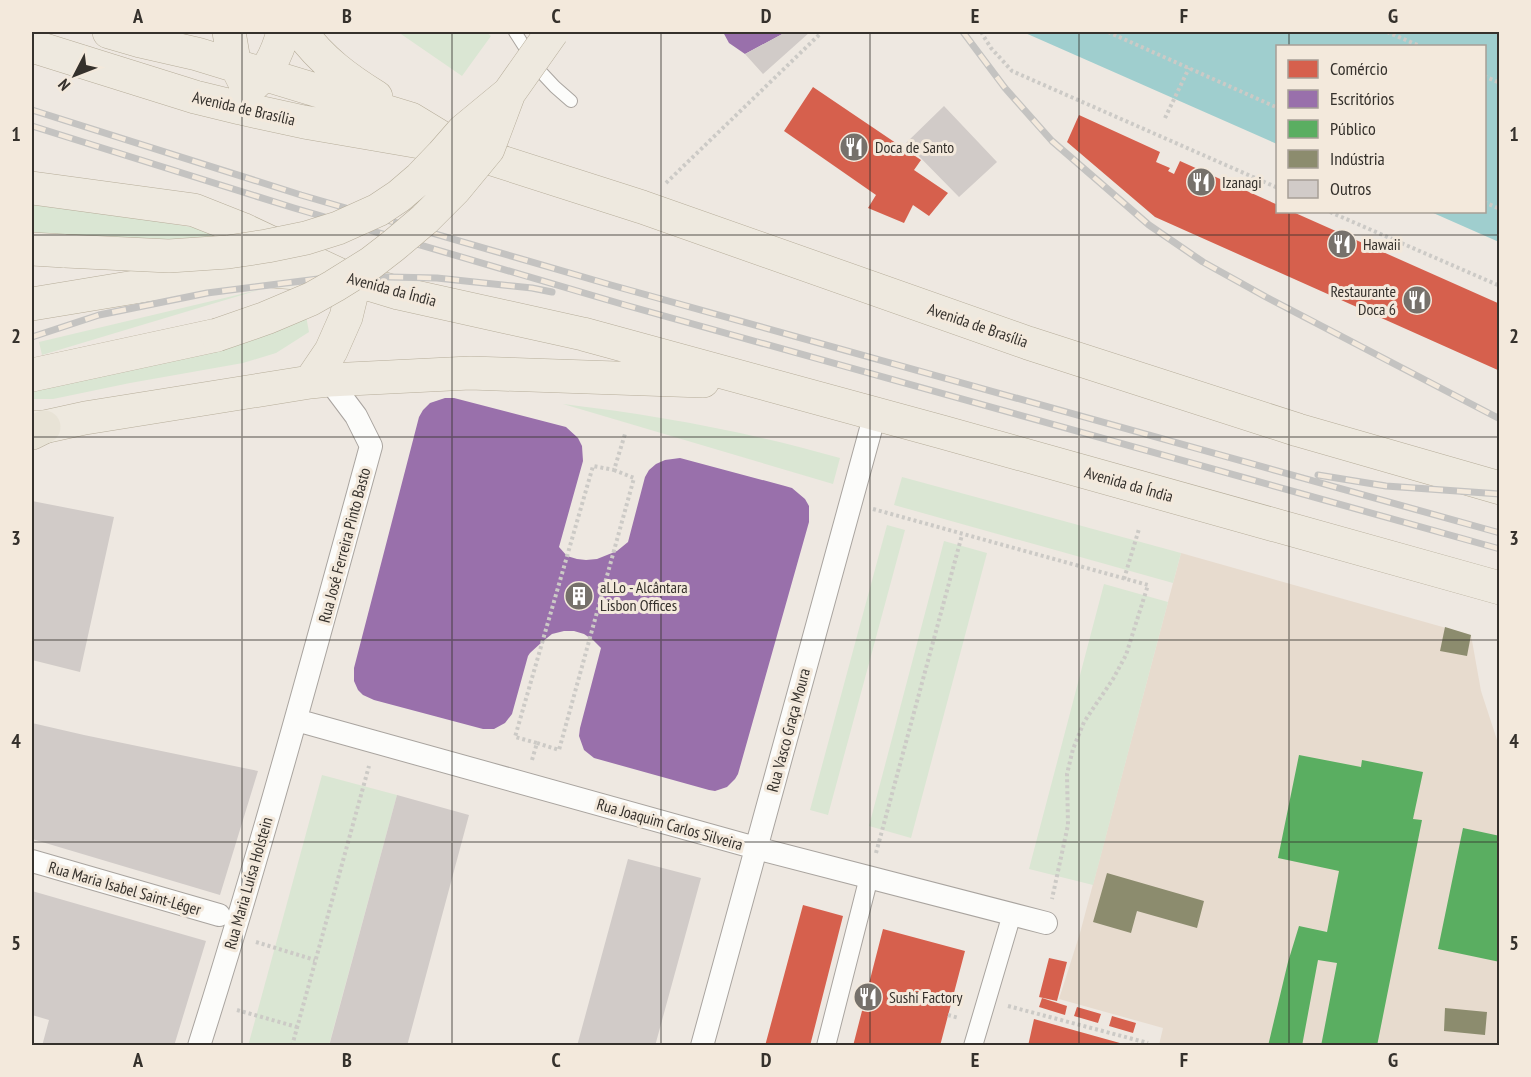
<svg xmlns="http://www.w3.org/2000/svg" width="1531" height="1077" font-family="'PT Sans Narrow',sans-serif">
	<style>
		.industrial { fill: #e7dbce }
		.green { fill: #dae6d3 }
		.water { fill: #9fcece }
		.shops { fill: #d6604d }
		.offices { fill: #9970ab }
		.public { fill: #5aae61 }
		.industry { fill: #8c8c6e }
		.building { fill: #d1cbc8 }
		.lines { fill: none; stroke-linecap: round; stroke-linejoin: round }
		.service-casing { stroke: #a9a49f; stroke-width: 14 }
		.pedestrian-casing { stroke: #a9a49f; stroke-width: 20 }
		.minor-casing { stroke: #a9a49f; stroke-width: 24 }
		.primary-casing { stroke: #b6ad9a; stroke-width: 34 }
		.trunk-casing { stroke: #b6ad9a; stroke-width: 34 }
		.path { stroke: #cccac6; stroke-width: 4; stroke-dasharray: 3 3; stroke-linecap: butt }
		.service { stroke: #fcfcfa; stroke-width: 12 }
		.pedestrian { stroke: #fcfcfa; stroke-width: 18 }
		.minor { stroke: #fcfcfa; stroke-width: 22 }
		.primary { stroke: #eee9df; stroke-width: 33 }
		.trunk { stroke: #e8e3d6; stroke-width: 33 }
		.rail-casing { stroke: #c4c3c1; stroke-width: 7 }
		.rail { stroke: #f3e9dc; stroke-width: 4.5; stroke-dasharray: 14; stroke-linecap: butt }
		.primary-bridge-casing { stroke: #b6ad9a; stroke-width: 34; stroke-linecap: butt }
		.primary-bridge { stroke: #eee9df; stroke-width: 33 }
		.grid { fill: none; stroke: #35312c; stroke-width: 1.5; stroke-opacity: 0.55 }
		.labels { text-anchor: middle; stroke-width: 6; stroke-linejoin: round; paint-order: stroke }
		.street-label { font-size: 16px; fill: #35312c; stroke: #f3e9dc }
		.poi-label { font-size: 16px; fill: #35312c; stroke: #f3e9dc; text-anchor: start }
		.neatline { fill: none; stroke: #35312c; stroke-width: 2 }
		.grid-label { font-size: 20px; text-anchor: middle; font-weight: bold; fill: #35312c }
	</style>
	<rect width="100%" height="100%" fill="#eee8e1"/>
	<path class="industrial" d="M1181 553 1471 635 1481 691 1499 746V1045H1159L1163 1028 1059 999 1080 933Z"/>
	<path class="green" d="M398 32H486L491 36 462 76Z
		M32 201 203 229 231 238 151 241 32 233Z
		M262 289 42 355 39 342Z
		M306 316 309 332 276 353 243 363 130 383 53 399H32V387Z
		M563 404C656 415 749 432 840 458L833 484Z
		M902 477 1181 553 1173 583 894 505Z
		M887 525 905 530 828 815 810 810Z
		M944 541 987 553 911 838 869 826Z
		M1104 584 1168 602 1093 885 1029 869Z
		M322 775 397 795 329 1045 248 1046Z"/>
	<path class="water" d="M1023 32H1499V242L1431 212H1484V46H1278L1277 144Z"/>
	<path class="shops" d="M813 87 921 160 914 170 948 193 929 216 913 205 904 223 868 208 876 195 784 131Z
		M1079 115 1160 152 1156 162 1170 168 1168 171 1174 174 1180 161 1278 205V212H1293L1500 304V371L1155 217 1067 142Z
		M803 905 843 916 810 1046H765Z
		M883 929 965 951 940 1046H853Z
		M1049 958 1067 962 1057 1001 1039 997Z
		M1042 998 1067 1006 1065 1015 1039 1007Z
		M1077 1007 1101 1014 1098 1023 1074 1016Z
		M1112 1016 1136 1023 1133 1033 1109 1026Z
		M1034 1019 1127 1045V1046H1028Z"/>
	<path class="offices" d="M723 32H786L745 54 729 43Z
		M445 398H454L566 427 578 438 582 446 583 461 559 547 567 556 577 559 586 560 597 559 617 551 628 542 645 477 649 470 656 464 665 460 680 458 785 486 792 488 805 499 809 506V522L738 774 735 779 727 787 715 791 709 790 594 758 584 750 579 736 580 728 601 648 593 640 584 634 574 631H564L552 634 542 642 530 653 528 656 512 714 505 723 494 729H483L374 700 363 695 358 690 354 681V668L419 417 423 410 430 403Z"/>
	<path class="public" d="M1299 755 1361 767 1362 760 1423 772 1413 819 1422 820 1377 1046H1321L1337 963 1318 960 1302 1046H1268L1288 962 1299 926 1327 932 1339 871 1278 858Z
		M1463 828 1500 836V962L1438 949Z"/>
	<path class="industry" d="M1445 627 1471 635 1467 656 1440 651Z
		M1107 873 1204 901 1197 928 1137 911 1131 933 1093 922Z
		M1445 1008 1487 1012 1485 1035 1444 1031Z"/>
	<path class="building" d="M786 32H810L763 74 745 54Z
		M944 106 997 162 959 197 906 143Z
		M32 501 114 517 80 672 32 660Z
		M32 723 84 735 258 771 220 895 32 839Z
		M397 795 469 815 407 1046H329Z
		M628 859 701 878 655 1046H577Z
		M32 891 206 941 174 1046H42L49 1020 32 1015Z"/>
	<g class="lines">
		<g class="service-casing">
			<path id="service" d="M515 32 540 71 555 87 571 101"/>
		</g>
		<g class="pedestrian-casing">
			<path id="pedestrian" d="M826 1046 869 877
				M973 1046 1012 914"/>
		</g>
		<g class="minor-casing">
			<path id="minor" d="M296 720 756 848 1046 923
				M32 861 219 915
				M199 1046C262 847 316 647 371 446L356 416 329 380
				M702 1046 875 414"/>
		</g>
		<g class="primary-casing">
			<path id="primary" d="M109 32 140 41 197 54 411 119 439 136
				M229 32 234 61 244 81
				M301 32C321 60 347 79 376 97
				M32 46 195 97 240 108 304 122 461 149 642 207 1028 343 1298 430 1500 488
				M249 87C267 77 278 51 283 32
				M32 188 194 210 242 229 342 276 398 293 583 334 942 432 1500 588
				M32 249 65 251
				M32 304 244 269 322 275
				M32 375 217 335
				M310 382 331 351 346 317 355 280
				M32 427H44L85 418 310 382 329 380 470 373 703 381"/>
		</g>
		<g class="trunk-casing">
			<path id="trunk" d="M32 433 44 427"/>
		</g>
		<path class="path" d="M981 32 991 48 1012 71 1278 188
			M1108 32 1278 108
			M1387 32 1420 46
			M1484 76 1500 83
			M1165 118 1189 68
			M666 183 822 32
			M1484 202 1500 209
			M1330 212 1500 286
			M873 509 1148 585 1126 655 1113 679 1084 722 1073 749 1067 774 1068 825 1052 899
			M1124 579 1139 529
			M537 743 559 750 634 478 614 470
			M532 760 537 743 515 737 593 466 614 470 625 434
			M876 853 962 535
			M256 942 315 960
			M1008 1006 1148 1043
			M237 1010 297 1027
			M948 1015 959 1018
			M292 1046 369 766"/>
		<use href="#service" class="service"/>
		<use href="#pedestrian" class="pedestrian"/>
		<use href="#minor" class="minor"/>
		<use href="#primary" class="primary"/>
		<use href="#trunk" class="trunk"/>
		<g class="rail-casing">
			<path id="rail" d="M963 32 1005 88 1052 141 1149 225 1203 262 1266 297 1500 419
				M32 110 301 195 611 285 1500 533
				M32 126 294 208 625 305 1500 549
				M32 337 99 315 207 293 342 276 437 278 532 288 552 292
				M1318 475 1386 486 1500 494"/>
		</g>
		<use href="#rail" class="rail"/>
		<g class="primary-bridge-casing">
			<path id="primary-bridge" d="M65 251 169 256 228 252 267 246 306 238 338 228 378 210 399 196 420 178 442 155 463 131 509 93
				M217 335 266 318 311 299 334 286 371 263 393 246 425 219 455 189 488 149 509 93 552 32"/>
		</g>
		<use href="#primary-bridge" class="primary-bridge"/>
	</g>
	<path class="grid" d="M242 32V1046M452 32V1046M661 32V1046M870 32V1046M1079 32V1046M1289 32V46M1289 212V1046M32 235H1500M32 437H1500M32 640H1500M32 842H1500"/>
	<defs>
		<g id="restaurant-disc" transform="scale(1.5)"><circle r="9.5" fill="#76716b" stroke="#f3e9dc"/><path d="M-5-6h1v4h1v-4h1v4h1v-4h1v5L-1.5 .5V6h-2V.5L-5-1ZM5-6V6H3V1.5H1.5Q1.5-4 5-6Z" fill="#fff"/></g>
		<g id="building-disc" transform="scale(1.5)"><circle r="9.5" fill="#76716b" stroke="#f3e9dc"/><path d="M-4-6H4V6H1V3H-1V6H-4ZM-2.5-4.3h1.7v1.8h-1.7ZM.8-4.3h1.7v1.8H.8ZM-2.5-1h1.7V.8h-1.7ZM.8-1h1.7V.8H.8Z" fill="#fff"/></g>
	</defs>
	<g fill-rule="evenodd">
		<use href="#restaurant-disc" x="854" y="147"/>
		<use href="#restaurant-disc" x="1201" y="182"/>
		<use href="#restaurant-disc" x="1342" y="244"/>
		<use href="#restaurant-disc" x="1417" y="300"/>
		<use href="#building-disc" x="579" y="596"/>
		<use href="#restaurant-disc" x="868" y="997"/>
	</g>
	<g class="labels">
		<g class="street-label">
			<text transform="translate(244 108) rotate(13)" y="6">Avenida de Brasília</text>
			<text transform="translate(392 289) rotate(15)" y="6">Avenida da Índia</text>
			<text transform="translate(978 325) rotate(19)" y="6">Avenida de Brasília</text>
			<text transform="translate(1129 484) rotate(16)" y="6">Avenida da Índia</text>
			<text transform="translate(344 545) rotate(-75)" y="6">Rua José Ferreira Pinto Basto</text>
			<text transform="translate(788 730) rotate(-75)" y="6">Rua Vasco Graça Moura</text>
			<text transform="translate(670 824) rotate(16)" y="6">Rua Joaquim Carlos Silveira</text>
			<text transform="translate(248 883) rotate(-74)" y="6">Rua Maria Luísa Holstein</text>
			<text transform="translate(125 888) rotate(16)" y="6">Rua Maria Isabel Saint-Léger</text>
		</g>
		<g class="poi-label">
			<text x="875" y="153">Doca de Santo</text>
			<text x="1222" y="188">Izanagi</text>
			<text x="1363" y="250">Hawaii</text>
			<text x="1396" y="297" text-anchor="end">Restaurante<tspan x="1396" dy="18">Doca 6</tspan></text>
			<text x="600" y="593">aLLo - Alcântara<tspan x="600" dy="18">Lisbon Offices</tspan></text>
			<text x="889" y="1003">Sushi Factory</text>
		</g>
	</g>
	<rect width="1531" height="1077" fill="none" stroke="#f3e9dc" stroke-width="66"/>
	<rect x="1276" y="45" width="210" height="168" fill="#f3e9dc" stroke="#a79f96" stroke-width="1.5"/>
	<rect x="1288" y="60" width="30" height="18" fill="#d6604d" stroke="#a79f96" stroke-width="1.5"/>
	<text x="1330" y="75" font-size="18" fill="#35312c">Comércio</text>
	<rect x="1288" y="90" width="30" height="18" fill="#9970ab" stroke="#a79f96" stroke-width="1.5"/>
	<text x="1330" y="105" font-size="18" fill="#35312c">Escritórios</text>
	<rect x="1288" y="120" width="30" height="18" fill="#5aae61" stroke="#a79f96" stroke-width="1.5"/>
	<text x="1330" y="135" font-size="18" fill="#35312c">Público</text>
	<rect x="1288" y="150" width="30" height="18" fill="#8c8c6e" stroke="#a79f96" stroke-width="1.5"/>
	<text x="1330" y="165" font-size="18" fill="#35312c">Indústria</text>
	<rect x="1288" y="180" width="30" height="18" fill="#d1cbc8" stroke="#a79f96" stroke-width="1.5"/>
	<text x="1330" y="195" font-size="18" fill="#35312c">Outros</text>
	<g transform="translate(75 75) rotate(228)" stroke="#f3e9dc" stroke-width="4.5" paint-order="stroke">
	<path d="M0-4.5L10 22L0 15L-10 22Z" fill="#35312c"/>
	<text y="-9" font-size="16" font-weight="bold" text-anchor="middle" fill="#35312c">N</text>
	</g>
	<rect x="33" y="33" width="1465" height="1011" class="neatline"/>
	<g class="grid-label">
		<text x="138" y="23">A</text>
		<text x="347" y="23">B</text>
		<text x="556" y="23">C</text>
		<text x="766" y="23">D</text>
		<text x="975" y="23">E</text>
		<text x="1184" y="23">F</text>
		<text x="1393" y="23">G</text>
		<text x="16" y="141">1</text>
		<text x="1514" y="141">1</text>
		<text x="16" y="343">2</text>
		<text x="1514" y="343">2</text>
		<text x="16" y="545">3</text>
		<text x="1514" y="545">3</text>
		<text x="16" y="748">4</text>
		<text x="1514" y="748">4</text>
		<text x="16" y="950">5</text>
		<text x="1514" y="950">5</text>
		<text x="138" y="1067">A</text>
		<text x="347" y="1067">B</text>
		<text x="556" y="1067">C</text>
		<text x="766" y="1067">D</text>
		<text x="975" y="1067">E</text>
		<text x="1184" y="1067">F</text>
		<text x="1393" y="1067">G</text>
	</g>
</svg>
